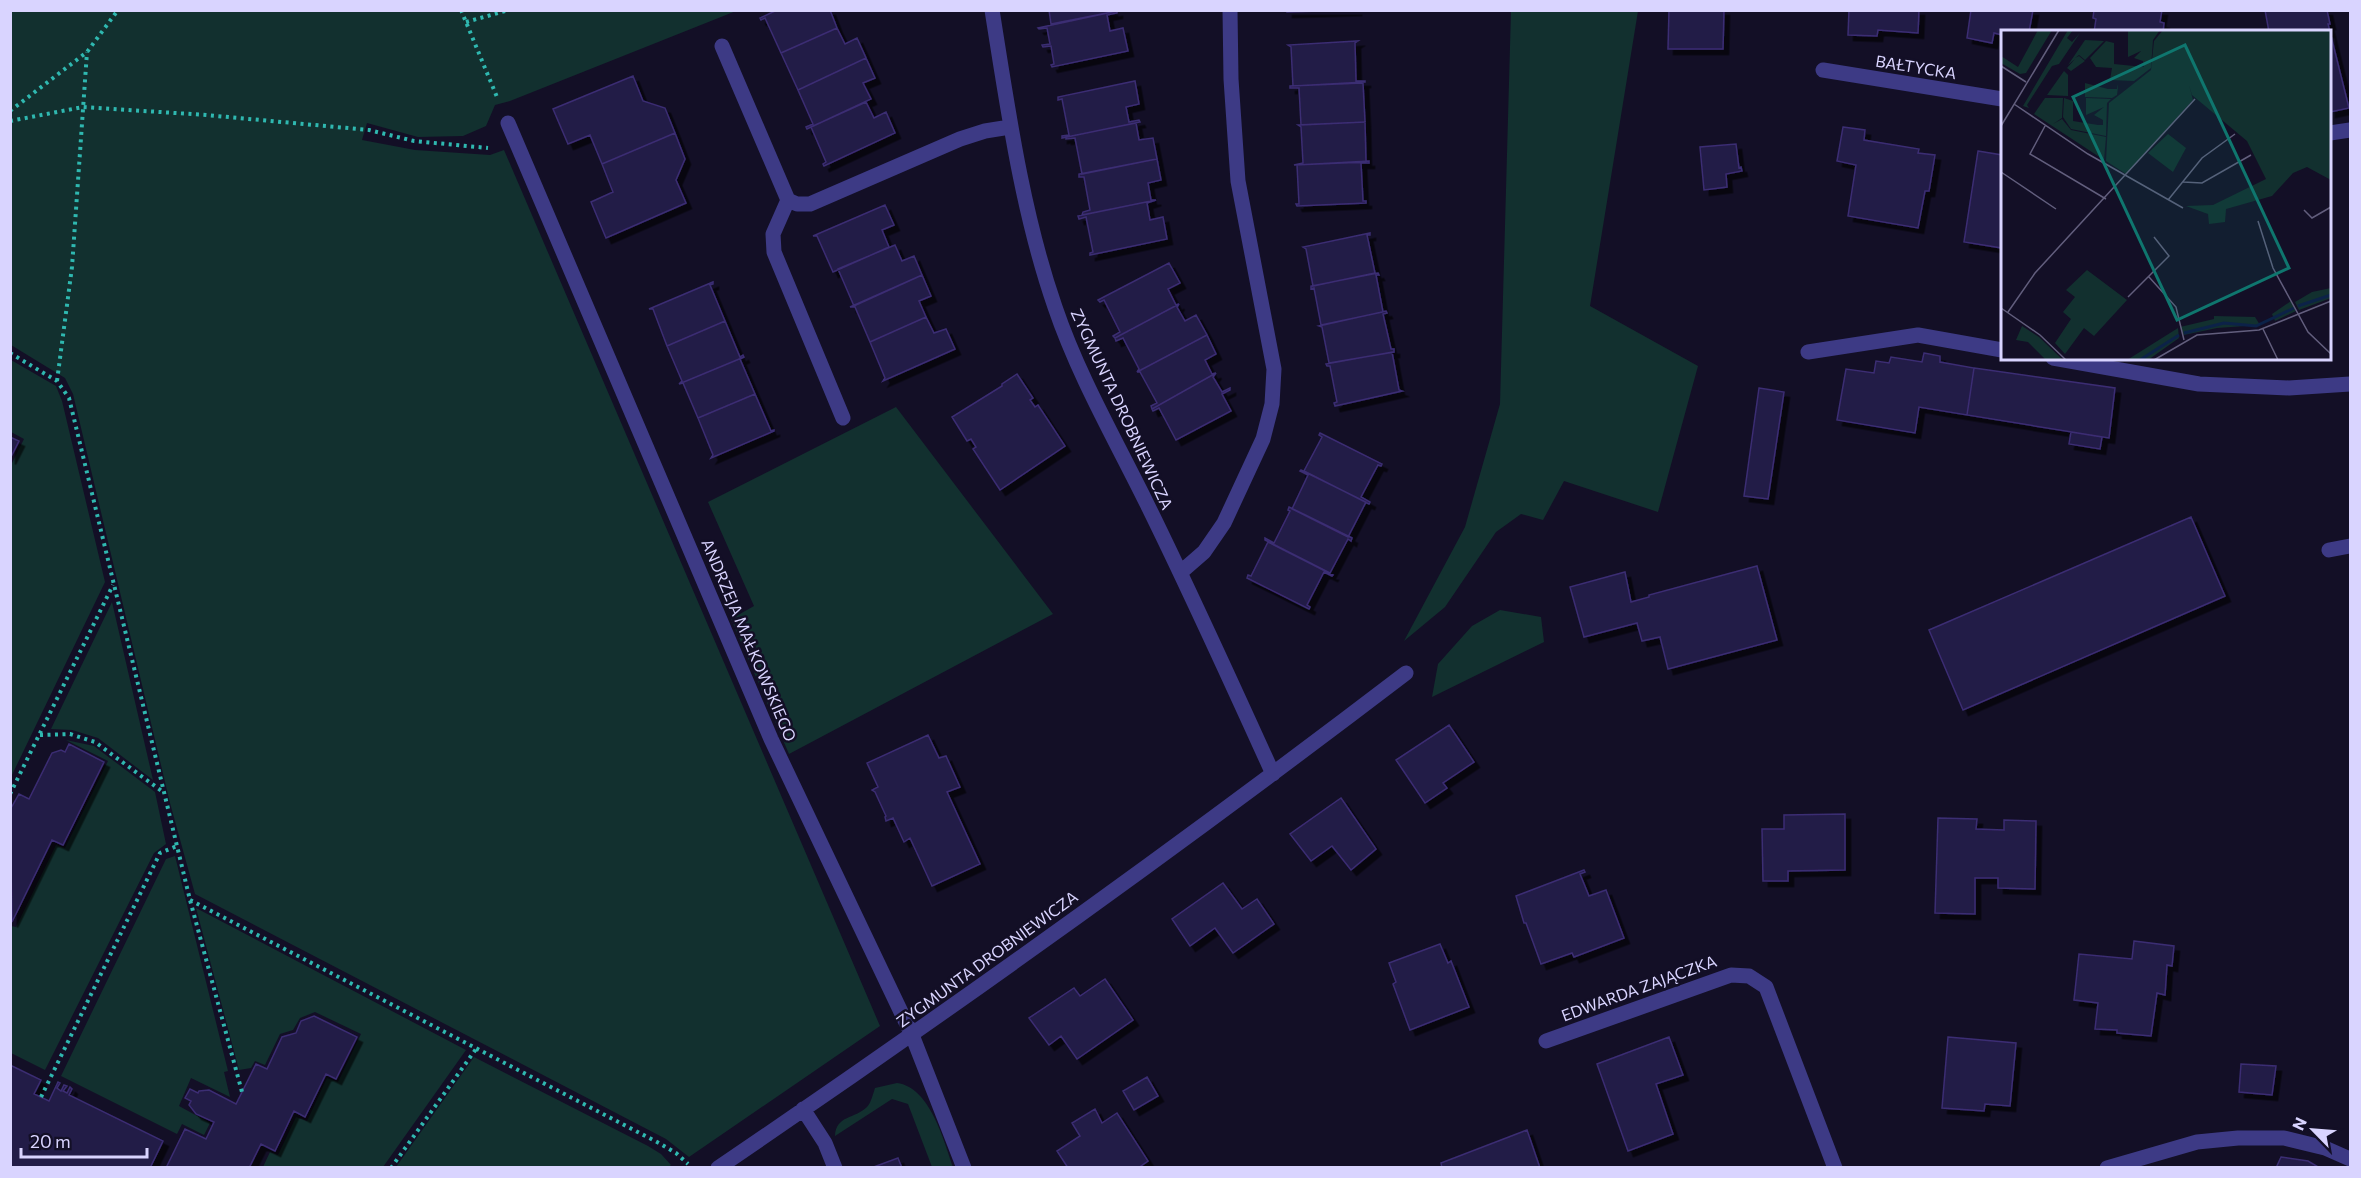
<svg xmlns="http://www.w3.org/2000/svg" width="2361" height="1178" font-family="Commissioner,sans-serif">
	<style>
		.green { fill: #12302f }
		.building { fill: #241b47; stroke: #3b2d73; stroke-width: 1.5; filter: url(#shadow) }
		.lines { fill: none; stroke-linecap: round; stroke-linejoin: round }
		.path { stroke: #2fb8b0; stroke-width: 4; stroke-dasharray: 3 4.5; stroke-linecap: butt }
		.minor { stroke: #3d3a85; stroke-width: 15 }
		.labels { text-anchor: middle; stroke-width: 5; stroke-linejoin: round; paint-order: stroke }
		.street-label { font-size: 16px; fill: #d9d4ff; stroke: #130f26 }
		.inset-river { fill: none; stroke: #0c2248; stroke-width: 3 }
		.inset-road { fill: none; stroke: #625e7d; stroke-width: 1.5 }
		.view { fill: #0f766e; fill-opacity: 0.15; stroke: #0f766e; stroke-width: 3 }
		.inset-edge { fill: none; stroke: #d9d4ff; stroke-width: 3 }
	</style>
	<defs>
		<filter id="shadow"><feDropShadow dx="5.5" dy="5.5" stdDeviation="0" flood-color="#0009"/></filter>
	</defs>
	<rect width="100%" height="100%" fill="#130f26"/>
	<path class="green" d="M10 11H736L510 101 495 105 486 126 463 136 418 137 367 123 362 140 415 150 490 155 504 150 880 1026 689 1157 666 1139 195 894 170 803 73 394 65 378 11 345Z
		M1511 11H1638L1590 306 1698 366 1658 512 1564 481 1543 520 1521 514 1496 532 1445 607 1404 641 1465 527 1500 404Z
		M11 360 56 386 62 401 105 582 11 777 10 467 24 439 11 432Z
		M896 407 1053 614 789 754 731 619 754 606 708 502Z
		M112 602 153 780 98 738 72 730 51 729Z
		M1500 610 1541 617 1544 642 1432 697 1438 664 1472 626Z
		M66 740 94 746 155 792 166 844 154 853 45 1070 11 1053V926L16 927 56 845 65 848 108 761Z
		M175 856 228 1071 224 1072 230 1097 191 1078 179 1106 210 1123 204 1135 182 1124 177 1134 61 1076 166 859Z
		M196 908 466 1050 383 1167H263L270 1152 278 1155 296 1117 307 1121 327 1078 338 1082 361 1034 315 1012 300 1018 293 1030 280 1034 265 1065 255 1061 251 1068 239 1070Z
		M474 1057 648 1146 661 1154 671 1165 667 1168 396 1167Z
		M897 1083C930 1087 944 1141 953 1167H932L908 1104 892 1099 835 1136C836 1115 855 1119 867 1107 871 1103 873 1094 875 1088Z"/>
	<path class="building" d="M777 10H830L837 28 781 53 765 18 761 20 760 18Z
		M1049 10H1112V12L1051 24Z
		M1287 10H1357L1287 12Z
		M1669 10H1724L1723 49H1668Z
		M1849 10H1919L1918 33 1878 30 1877 36 1848 35Z
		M1971 10H2033L2029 32H2002V35L1994 33 1992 43 1967 38Z
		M2094 10H2162L2160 22 2164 23 2163 32H2094L2096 19 2093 18Z
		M2265 10H2327L2330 24H2328L2349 108 2330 112V32H2269Z
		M1117 11V13L1107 15 1110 31 1123 28 1128 51 1052 67 1051 65 1054 64 1051 46 1043 47 1042 45 1050 44 1047 28 1039 29 1038 28Z
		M837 28 845 44 857 38 866 58 798 90 781 53Z
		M1358 41 1355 43 1356 81H1365V82L1293 86 1291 47 1288 45Z
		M866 58 875 78 863 83 871 99 807 129 806 127 813 124 798 90Z
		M633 76 643 101 665 108 675 133 602 164 590 135 568 144 553 109Z
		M1135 81 1139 104 1126 107 1129 122 1139 120 1140 122 1062 138V136L1069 135 1062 99 1058 100V97Z
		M1363 83 1365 122 1301 125 1299 88H1290V86Z
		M866 102 874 118 886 112 895 133 824 166 823 164 826 162 811 127Z
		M1365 122 1366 162 1294 165 1303 163 1301 127 1298 125Z
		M1136 123 1139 140 1153 138 1157 159 1082 174 1075 138 1066 139V137Z
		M1843 127 1865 130 1864 140 1919 149 1918 153 1935 155 1929 191H1925L1918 228 1848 216 1856 165 1837 161Z
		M675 133 685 159 676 180 686 203 606 238 591 202 613 192 602 164Z
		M1736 144 1739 168 1741 167 1742 171 1726 174 1727 187 1704 190 1700 147Z
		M1978 151 2002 155V248L1964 242Z
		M1157 159 1161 180 1148 183 1151 200H1156L1082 215 1083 212 1090 210 1084 177H1079V174Z
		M1369 161V163H1361L1363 201H1366V203L1297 206 1296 204H1299L1297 165Z
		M1156 200 1147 203 1150 220 1163 217 1167 239 1090 255V253L1093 252 1086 217 1079 219 1078 216Z
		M885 205 894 225 882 230 889 247 833 272 817 236H813Z
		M1370 233V235H1367L1375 273 1313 286 1306 249 1303 247Z
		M895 245 902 261 914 256 922 275 854 306 838 269Z
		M1169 263 1180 283 1168 289 1176 305 1179 304 1115 338 1113 336 1120 332 1104 300 1100 302 1098 300Z
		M1378 273 1379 275H1376L1383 312 1321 325 1314 288 1311 289V286Z
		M922 275 931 296 919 301 926 317 870 342 855 307H850Z
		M713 282V284L710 285 725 321 667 346 653 309H649Z
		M1179 304 1177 307 1185 321 1196 315 1207 335 1137 372 1139 369 1123 338 1116 341 1115 338Z
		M1386 311 1387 313 1383 314 1391 349H1394V352L1329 363 1322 327 1319 326Z
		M926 317 934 333 946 329 955 349 883 381 885 378 870 342Z
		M725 321 740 357 743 355 744 357 679 384 682 381 667 346Z
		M1207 335 1216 354 1205 360 1212 374 1216 373 1152 409 1151 406 1157 403 1140 372H1137Z
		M1392 352 1399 390 1402 391 1335 406 1334 403 1337 402 1330 366H1327L1326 364Z
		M1924 353 1940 356V362L1974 368 1967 415 1919 407 1915 433 1837 420 1846 369 1874 373 1876 361 1889 363 1891 357 1922 362Z
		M744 357 740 359 755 394 698 418 683 383 679 384Z
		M1974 368 2115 388 2109 438 1967 415Z
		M1216 373 1213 377 1222 392 1230 388V390L1222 394 1231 411 1176 440 1159 408 1153 411 1152 409Z
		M1017 374 1033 398 1030 400 1035 407 1038 405 1065 446 1000 490 973 449 976 447 971 439 967 441 952 417 1002 386V384Z
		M1759 388 1784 392 1768 499 1744 496Z
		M755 394 771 431 774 430V431L711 458 713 455 698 418Z
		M2071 432 2102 437 2100 449 2069 444Z
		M1320 433 1382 464 1381 466 1378 465 1361 497 1370 502 1369 504 1304 471 1322 437 1319 435Z
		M10 437 19 441 10 459Z
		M1301 470 1366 502 1348 537 1292 509 1308 475 1300 471Z
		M1289 507 1352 538 1351 541 1348 539 1330 573 1265 540V538L1274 543 1290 511 1288 510Z
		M2191 517 2225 596 1963 710 1929 630Z
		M1268 542 1333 575 1332 576 1324 572 1307 605 1310 607 1309 609 1247 578 1248 575 1251 576Z
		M1757 566 1777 640 1668 669 1660 637 1642 641 1637 623 1584 637 1570 587 1625 572 1631 602 1649 597V595Z
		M1449 725 1474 762 1443 783 1447 788 1425 803 1396 760Z
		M928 735 939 758 946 756 960 787 947 792 980 864 932 886 910 838 904 842 893 818 886 821 885 817 886 816 875 792 872 790 878 787 867 763Z
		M69 744 104 762 63 845 52 840 12 922 10 810 19 794 29 799 52 753 61 750 65 752Z
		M1341 798 1376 849 1351 870 1332 846 1311 861 1290 834Z
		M1845 814V870L1788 871V881H1763L1762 829H1784V815Z
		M1938 818 1977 819 1976 829 2004 830V820L2036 821 2035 889 1998 888V878H1975V914L1935 913Z
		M1584 870 1585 872 1580 874 1589 896 1606 890 1624 938 1574 957 1572 953 1541 964 1526 923H1524L1516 896Z
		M1223 883 1242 909 1257 899 1274 924 1233 953 1215 928 1190 946 1172 919Z
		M2134 941 2174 946 2172 966 2167 965 2165 995 2157 993 2151 1036 2117 1033V1030L2095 1029 2098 1003 2074 1000 2079 954 2132 959Z
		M1440 944 1448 963 1451 961 1469 1007 1410 1030 1393 984 1396 982 1389 963Z
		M1105 979 1133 1020 1077 1059 1061 1036 1049 1045 1029 1018 1074 988 1080 996Z
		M314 1016 357 1037 336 1079 326 1074 305 1117 294 1111 275 1151 261 1144 249 1168H166L185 1129 206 1139 214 1122 196 1114 189 1105 191 1101 185 1098 190 1089 198 1093 199 1091 209 1090 236 1104 256 1064 267 1069 282 1037 296 1033 301 1021Z
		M1669 1037 1683 1075 1656 1084 1673 1134 1628 1151 1597 1064Z
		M1948 1037 2016 1043 2010 1106 1985 1104 1984 1111 1942 1108Z
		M2241 1064 2276 1066 2272 1095 2239 1092Z
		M10 1065 41 1080 34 1094 49 1101 58 1082 60 1083 57 1088 61 1091 64 1085 67 1086 63 1091 67 1093 70 1087 72 1089 69 1095 163 1141 150 1168H10Z
		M1147 1077 1158 1096 1134 1110 1123 1091Z
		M1095 1109 1102 1123 1117 1113 1148 1161 1138 1168H1068L1057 1151 1080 1136 1072 1123Z
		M1527 1130 1540 1168H1442L1441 1163Z
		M2281 1157 2308 1161 2320 1168H2276Z
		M898 1158 902 1168H871Z"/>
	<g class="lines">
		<path class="path" d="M461 10 497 97
			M466 22 509 10
			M10 111 87 52 118 10
			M10 121 83 107 206 115 369 130 414 141 488 148
			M10 353 57 381 69 398 190 900 242 1092
			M57 381 72 267 87 52
			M40 735 70 734 95 742 163 792
			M10 794 113 585
			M190 900 659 1143 676 1153 688 1164
			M41 1097 160 853 177 846
			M391 1168 476 1049"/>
		<path class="minor" d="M992 10C1008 110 1022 212 1055 307 1078 375 1115 439 1147 504 1191 593 1232 684 1273 774
			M722 46 788 200 797 204H810L960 139 985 131 1010 127
			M1823 70 2002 99
			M508 123 771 739 912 1035 964 1168
			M2330 133 2350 130
			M788 200 773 234 774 252 843 418
			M1808 352 1918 335 2002 350
			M2053 358 2199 384 2289 388 2350 384
			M2329 550 2350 546
			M1181 572 1204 552 1224 523 1263 439 1272 404 1274 369 1238 181 1231 79 1230 10
			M1546 1041 1731 975 1749 976 1766 987 1835 1168
			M803 1109 825 1143 835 1168
			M718 1168C952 1009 1182 844 1406 673
			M2107 1168 2197 1142 2238 1138H2284L2325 1148 2350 1159"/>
	</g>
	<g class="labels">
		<g class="street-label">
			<text transform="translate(1916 67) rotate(9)" y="6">BAŁTYCKA</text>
			<text transform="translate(1122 409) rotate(65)" y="6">ZYGMUNTA DROBNIEWICZA</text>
			<text transform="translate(749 640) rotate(67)" y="6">ANDRZEJA MAŁKOWSKIEGO</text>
			<text transform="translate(987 959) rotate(-36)" y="6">ZYGMUNTA DROBNIEWICZA</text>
			<text transform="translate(1639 988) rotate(-20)" y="6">EDWARDA ZAJĄCZKA</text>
		</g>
	</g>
	<g transform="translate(2001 30)">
		<rect width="330" height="330" fill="#130f26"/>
		<path d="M37 0H51L25 43 19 44 0 33V26L17 37ZM67 0H72L66 8 71 12 79 3 58 34 51 36 26 75 28 78 22 76ZM127 0H159L152 10 150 38 133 51 109 50 111 38 95 37 89 28 105 11 113 13V34L143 37 142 31 133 28 140 21 127 27ZM162 0H330V150L306 137 292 143 271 166 225 179 224 192 208 194 207 184 185 176 212 175 265 149 246 111 191 65 188 55 192 70 125 144 105 131 108 73 150 40 153 11ZM84 10 103 11 84 30 78 25 74 28 78 26 84 31 70 41 66 38 74 29 67 35ZM63 41 67 45V66L46 65ZM84 53 107 59H116L117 54V57L116 65 111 68 84 67ZM44 68H62L61 88 52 94 61 89 70 100 105 107 103 130 33 84ZM63 68 72 71V91L97 95H102V90L93 85 103 77 85 85V68L110 69 106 73 105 106 70 99 62 87ZM167 104 185 118 172 142 147 123ZM86 240 126 270 93 306 83 298 64 324 54 313 70 289 62 282 74 267 65 260ZM330 258V268L298 280 294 272 311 262ZM290 271 295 281 274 291 271 284ZM213 286 254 287 259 295 216 298 183 305 179 297 213 289ZM21 296 38 307 62 330H45L27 312 15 310ZM177 298 178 308 147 330H126Z" fill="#12302f"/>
		<path class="inset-river" d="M297 276 330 265M183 303 223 293 255 296 293 278M139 330 178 305"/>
		<path class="inset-road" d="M0 36 25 52M13 74 87 124 182 178M0 96 58 0M44 96 29 124 105 169M0 142 55 179M182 152 201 153 250 125M167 170 201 128 234 104M303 180 311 188 330 177M257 191 272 238 307 302 330 324M148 247 175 277 183 310M127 267 168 226 153 207M0 278 39 305 65 330M7 282 34 243 194 69M262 299 277 330M153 330 196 305 258 300 330 271"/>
		<path class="view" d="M184 15 288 238 176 290 72 67Z"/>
		<rect width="330" height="330" class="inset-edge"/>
	</g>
	<rect width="2361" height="1178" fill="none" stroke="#d9d4ff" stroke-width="24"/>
	<g transform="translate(2313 1130) rotate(295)" stroke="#130f26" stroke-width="4.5" paint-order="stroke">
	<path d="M0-4.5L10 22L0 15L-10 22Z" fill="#d9d4ff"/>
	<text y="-9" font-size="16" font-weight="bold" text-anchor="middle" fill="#d9d4ff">N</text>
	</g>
	<path d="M21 1148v9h126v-9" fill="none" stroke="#d9d4ff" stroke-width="3"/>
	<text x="30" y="1148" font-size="18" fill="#d9d4ff" stroke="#130f26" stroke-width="4.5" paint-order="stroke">20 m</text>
</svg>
